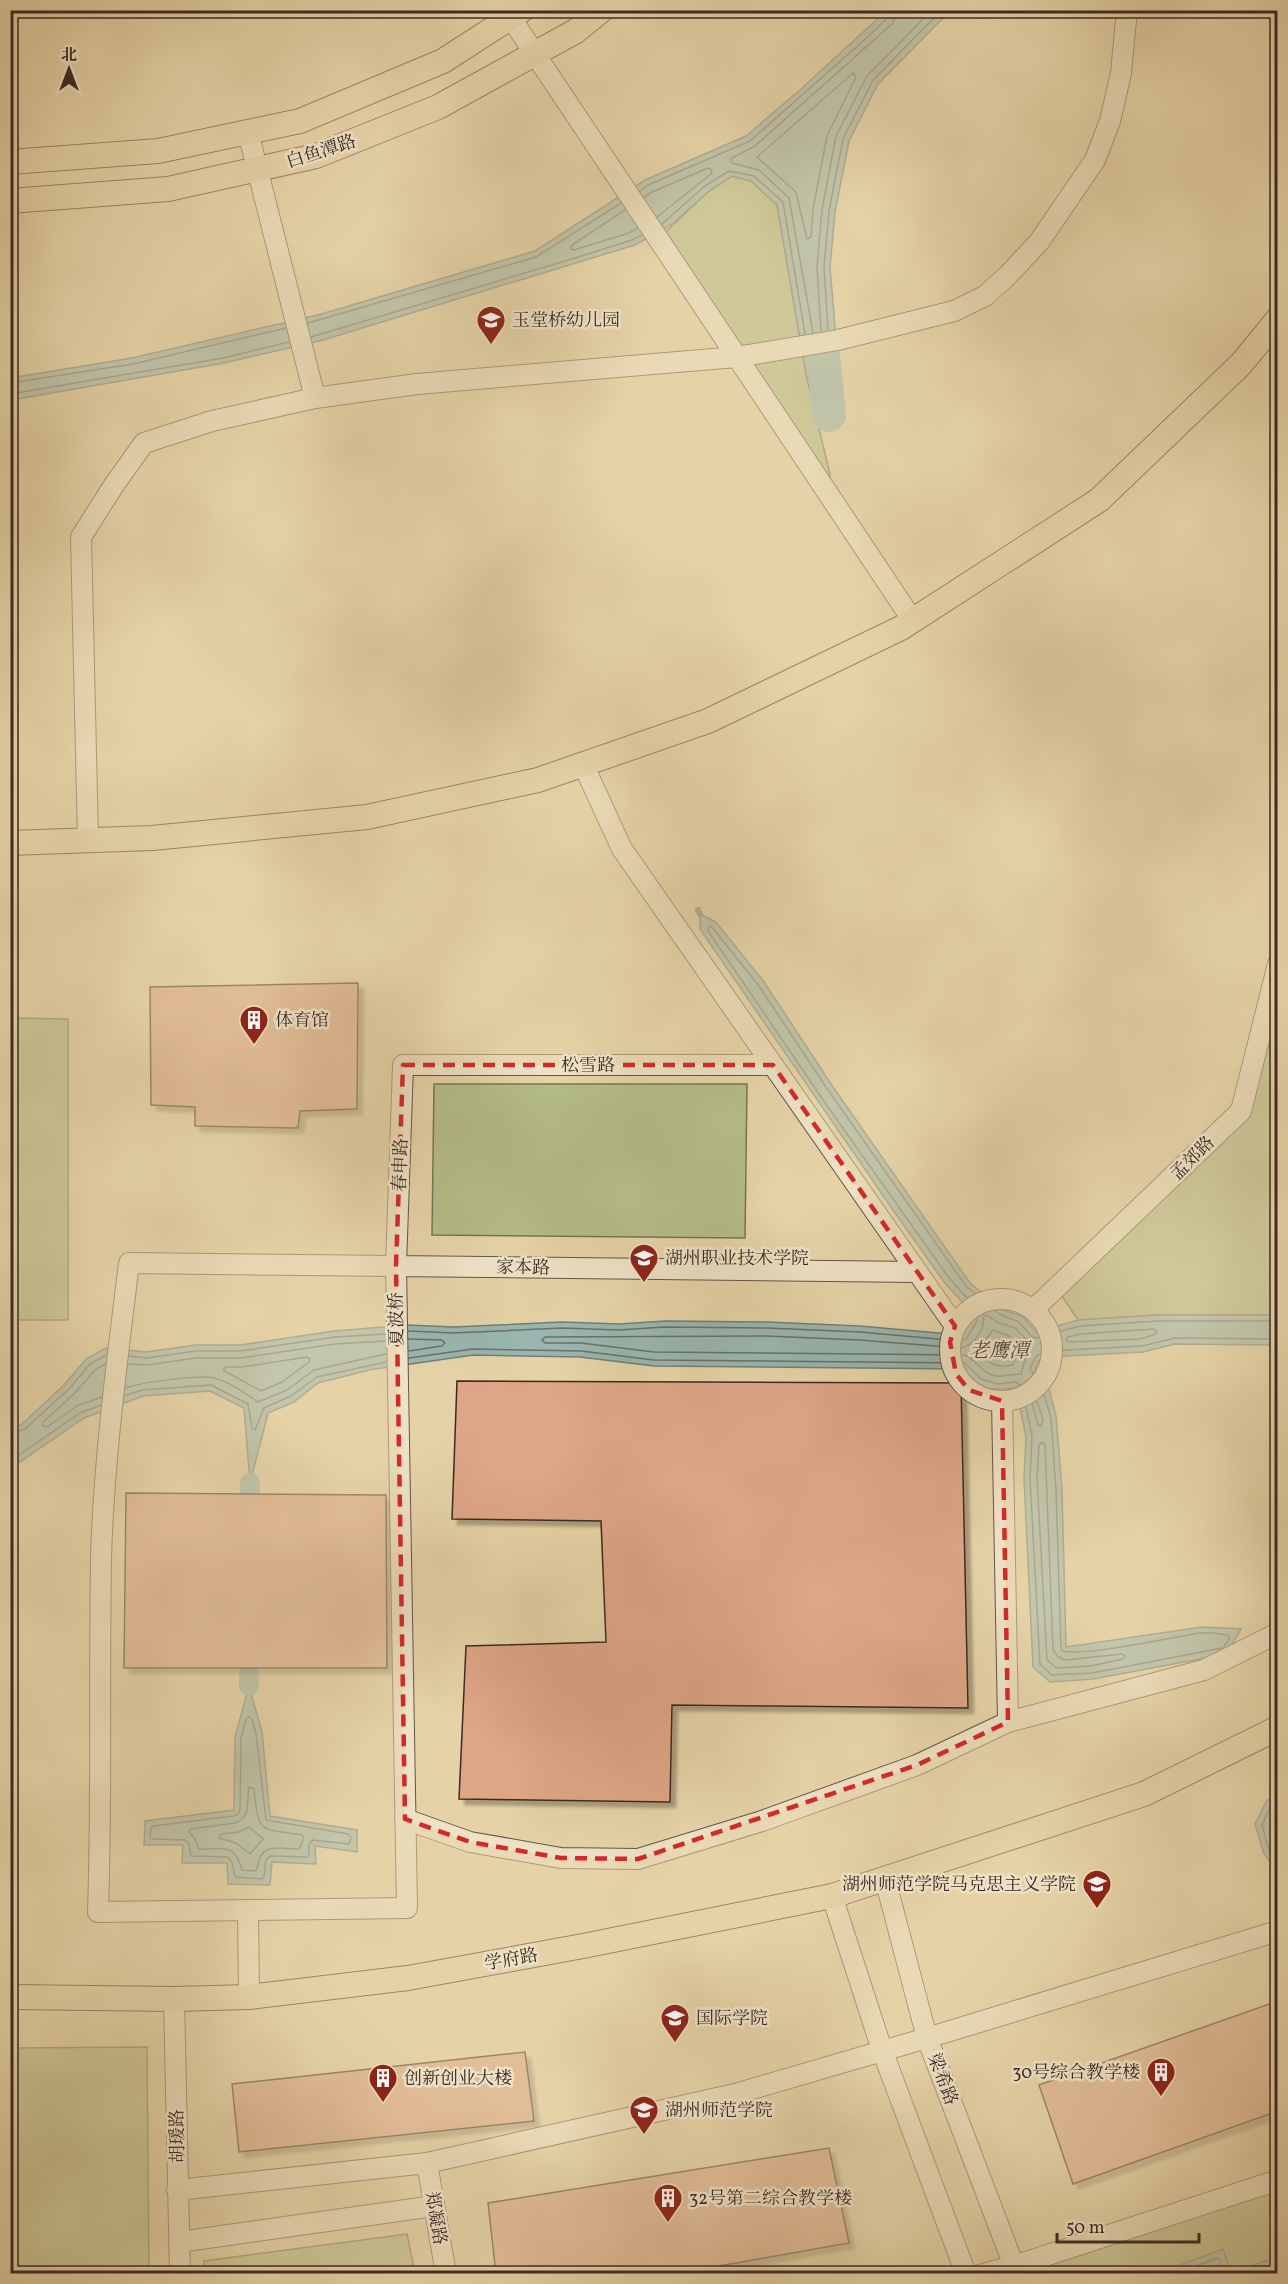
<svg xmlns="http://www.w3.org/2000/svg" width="1288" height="2284" font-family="Vollkorn,'Noto Serif SC',serif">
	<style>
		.green { fill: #b4bc88; stroke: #787356; stroke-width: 1.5 }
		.water { fill: #98b6af; stroke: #737e77; stroke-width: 1.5 }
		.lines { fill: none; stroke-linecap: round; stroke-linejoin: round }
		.shore { stroke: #6a706a; stroke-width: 1.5 }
		.stream { stroke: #737e77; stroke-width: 6 }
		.canal { stroke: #98b6af; stroke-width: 20 }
		.river { stroke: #98b6af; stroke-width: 34 }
		.building { fill: #dea586; stroke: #3c2a24; stroke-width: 1.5; filter: url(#shadow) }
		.minor-casing { stroke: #665445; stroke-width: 22 }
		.major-casing { stroke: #3c2a24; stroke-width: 26 }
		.minor { stroke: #eee2c6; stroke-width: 20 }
		.major { stroke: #e5d3a7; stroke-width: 24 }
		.marked { fill: none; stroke: #d62828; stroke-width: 4.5; stroke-dasharray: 12 8; stroke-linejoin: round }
		.labels { text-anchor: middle; stroke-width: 5; stroke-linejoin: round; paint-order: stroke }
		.street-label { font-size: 18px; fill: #3c2a24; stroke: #eee2c6 }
		.poi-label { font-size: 18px; fill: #3c2a24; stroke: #eee2c6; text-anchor: start }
		.water-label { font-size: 20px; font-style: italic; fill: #4e4640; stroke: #eee2c6 }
	</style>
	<defs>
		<filter id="shadow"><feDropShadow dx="5.5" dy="5.5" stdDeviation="1.5" flood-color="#0004"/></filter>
	</defs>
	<rect width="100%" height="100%" fill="#e5d3a7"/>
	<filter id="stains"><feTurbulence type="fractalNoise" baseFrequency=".00333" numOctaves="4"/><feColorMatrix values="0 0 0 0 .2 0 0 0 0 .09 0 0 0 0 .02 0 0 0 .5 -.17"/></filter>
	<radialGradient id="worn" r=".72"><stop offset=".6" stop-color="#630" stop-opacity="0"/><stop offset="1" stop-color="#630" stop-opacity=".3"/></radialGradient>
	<path class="green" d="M732 176 751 181 777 205 807 379 830 474 828 493 658 239 709 191Z
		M1277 964V1315H1158L1078 1320 1057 1289 1241 1111Z
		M11 1018 68 1019V1320H11Z
		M434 1084H747L745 1238 432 1235Z
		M147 2047 149 2273H11V2048Z
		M1277 2180V2257L1232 2273 1222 2250 1159 2273H1017Z
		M407 2234 415 2273H204V2261Z"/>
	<path class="water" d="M886 11H950L878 84 849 141 835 212 830 267 839 374 828 401 807 379 777 205 751 181 732 176 709 191 672 224 635 245 323 340 224 363 11 400V378L132 358 318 315 535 251 645 180 746 136 801 89Z
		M700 914 716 922 764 982 833 1087 970 1283 1003 1310 1022 1316 1036 1332 1078 1320 1158 1315H1277V1345L1175 1344 1143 1352 1067 1356 1039 1360 1035 1369 1049 1389 1056 1416 1062 1489 1066 1647 1202 1627 1241 1629 1227 1654 1093 1679 1050 1682 1033 1667 1024 1478 1026 1437 1016 1388C987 1390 984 1392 963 1369L654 1366 580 1357 473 1355 369 1370 318 1383 294 1402 268 1413 250 1483 244 1408 210 1391 143 1396 84 1418 11 1468V1430L22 1424 64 1385 86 1359 106 1348 146 1352 196 1345H240L334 1331 408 1325 453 1327 562 1322 619 1324 665 1321 767 1322 860 1326 961 1335 971 1321 963 1303 944 1282 893 1210 700 929Z
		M249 1686 262 1732 270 1816 357 1830V1852L315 1846 316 1864 272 1862 270 1885 228 1884 227 1863H182L183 1845H144L145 1821 234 1810 235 1737Z
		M1277 1796V1870L1264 1854 1255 1824 1267 1800Z
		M1223 2249 1231 2273H1159Z
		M1277 2257V2273H1232Z"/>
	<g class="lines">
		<path class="shore" d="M853 73 856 77 827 136 813 209 811 237 807 239 796 192 757 157Z
			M640 191 648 185 750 141 872 33 888 17 890 10
			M644 197 652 192 708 168 712 170 711 174 657 217
			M625 210 572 245 571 249 574 250 629 233 638 228
			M662 224 705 186 729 171 754 176 783 202 805 334
			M308 323 536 257 621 203
			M828 330 824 267 829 211 843 139 873 80 942 10
			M821 331 817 266 822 210 836 136 867 76 932 10
			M813 333 789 198 759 170 732 163 730 159 755 146 893 23 897 10
			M311 337 575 258 632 240 642 235
			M809 356 812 376 825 388 833 373 831 353
			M10 383 133 364 286 328
			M10 394 223 358 289 342
			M987 1315 997 1322 1015 1328 1032 1345 1026 1356 1021 1374C1013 1374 1004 1377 996 1376 981 1374 977 1359 964 1355L654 1352 581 1343H545L542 1340 545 1337 767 1336 859 1340 961 1348C975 1345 984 1329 984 1316Z
			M1154 1329 1157 1331 1156 1334 1140 1339 1069 1342 1066 1340 1068 1337 1081 1334Z
			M993 1330 1009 1336 1019 1347 1013 1365C996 1368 990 1365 979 1352V1349Z
			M408 1331 453 1333 562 1328 619 1330 665 1327 767 1328 860 1332 960 1341 966 1339 977 1321 968 1299 949 1278 828 1107 708 931V928L711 926 759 986 828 1090 966 1286 999 1314 1019 1322 1031 1336 1036 1338 1080 1326 1158 1321H1278
			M408 1339 442 1340 445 1343 442 1346 409 1351
			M129 1356 147 1358 196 1351H240L335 1337 386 1334
			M307 1357 310 1359 309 1362 282 1382 261 1391 223 1370 226 1367H242Z
			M409 1358 473 1349 581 1351 654 1360 965 1363 981 1379 997 1384 1016 1382 1022 1387 1032 1436 1030 1478 1040 1664 1052 1675 1092 1673 1222 1648
			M128 1364 147 1365 196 1358H241L335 1344 386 1341
			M125 1388C140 1383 199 1374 214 1378 229 1381 246 1394 258 1402L287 1390 314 1370 386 1354
			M124 1396 142 1390 211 1385 248 1404 252 1428 255 1430 264 1408 291 1396 317 1377 386 1362
			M102 1397 77 1406 47 1427 43 1426V1422L74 1394 95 1370 105 1364
			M1034 1400 1037 1402 1043 1419 1041 1426 1038 1425 1032 1403Z
			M10 1435 26 1428 69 1389 90 1364 106 1355
			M1042 1442 1045 1445 1053 1650 1058 1657 1065 1660 1122 1654 1125 1656 1123 1659 1091 1666 1056 1668 1047 1660 1037 1478 1039 1445Z
			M10 1461 80 1413 101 1405
			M1223 1648 1229 1639 1228 1635C1219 1634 1209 1632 1200 1633 1177 1636 1074 1659 1061 1650L1056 1490 1051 1418 1043 1391 1030 1368 1037 1355 1067 1350 1142 1346 1175 1338 1278 1339
			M249 1717 252 1719 256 1734 266 1820 348 1834 351 1837 350 1842 348 1844 313 1840 309 1844V1855L307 1857 270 1856 266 1860 264 1876 262 1879 235 1877 232 1862 228 1857 191 1856 189 1844 185 1840 153 1839 150 1837 151 1828 153 1826 234 1816 238 1814 240 1809 241 1738 246 1719Z
			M249 1787 254 1789C259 1835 258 1828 302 1835L304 1837 299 1849C279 1849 260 1841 257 1869L255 1871 242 1870C234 1841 223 1850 199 1849L195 1839 189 1832 191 1829 235 1823C252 1817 246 1801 249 1787Z
			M1278 1803 1271 1806 1262 1825 1269 1851 1278 1861
			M249 1827 263 1839 250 1854 236 1843 219 1838 221 1834 239 1832Z
			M1176 2274 1217 2258 1220 2260 1224 2274"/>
		<path class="stream" d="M698 910 700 914"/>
		<path class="canal" d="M250 1483V1491
			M249 1674V1686"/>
		<path class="river" d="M823 355 829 415"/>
	</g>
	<path class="building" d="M358 983 357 1109 300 1111 298 1128 195 1126V1107L151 1105 150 987Z
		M457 1381 961 1383 968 1708 672 1705 670 1802 459 1799 466 1646 606 1642 601 1521 452 1519Z
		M126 1493 386 1495 387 1668H124Z
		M1278 2001V2111L1073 2184 1039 2085Z
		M525 2052 534 2121 239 2152 232 2084Z
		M829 2148 849 2243 674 2274H496L488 2203Z"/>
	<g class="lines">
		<g class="minor-casing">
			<path id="minor" d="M511 18 913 621
				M248 132 315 398
				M583 764 622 849 955 1326
				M88 840 81 537 114 485 144 443 212 421 315 398 417 384 737 357 838 340 954 311 985 296 1008 275 1039 242 1095 160 1110 121 1121 73 1127 10
				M773 1065H403L396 1266 407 1908 98 1912C102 1794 99 1676 101 1557 104 1459 117 1361 129 1263L917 1272
				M950 1350a51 51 0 1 1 102 0a51 51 0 1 1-102 0Z
				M1034 1309 1241 1111 1278 964
				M1002 1401 1008 1722
				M405 1819 470 1842 561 1858 638 1859 762 1821 917 1765 1008 1722 1204 1670 1278 1633
				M885 1879 927 2038 1017 2274
				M832 1896 882 2050 966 2274
				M248 1910 249 1997
				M174 1999 180 2274
				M427 2163 446 2274
				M177 2190 427 2163 735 2094 927 2038 1278 1931
				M179 2242 434 2206
				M983 2274 1014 2266 1278 2180"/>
		</g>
		<g class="major-casing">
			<path id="major" d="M10 162 158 151 300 121 443 61 522 10
				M10 201 168 189 316 156 438 107 576 31 602 10
				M10 843 152 838 367 817 538 780 708 721 901 628 1099 500 1241 364 1278 319
				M10 1997 174 1999 249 1997 408 1978 583 1946 832 1896 1144 1794 1278 1728"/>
		</g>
		<use href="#minor" class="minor"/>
		<use href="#major" class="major"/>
	</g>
	<path d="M0 0H1288V2284H0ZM403 1065H773L955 1326 950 1342 956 1374 969 1390 1002 1401 1008 1722 917 1765 638 1859 561 1858 470 1842 405 1819 396 1266Z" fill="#e5d3a7" fill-opacity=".55" fill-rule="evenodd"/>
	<path class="marked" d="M403 1065H773L955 1326 950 1342 956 1374 969 1390 1002 1401 1008 1722 917 1765 638 1859 561 1858 470 1842 405 1819 396 1266Z"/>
	<defs>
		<g id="school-pin" transform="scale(1.5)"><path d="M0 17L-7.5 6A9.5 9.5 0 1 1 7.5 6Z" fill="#8f2418" stroke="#eee2c6"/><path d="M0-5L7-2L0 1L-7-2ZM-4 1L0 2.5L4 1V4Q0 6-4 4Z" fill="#fff"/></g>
		<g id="building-pin" transform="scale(1.5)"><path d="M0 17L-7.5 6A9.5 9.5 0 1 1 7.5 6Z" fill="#8f2418" stroke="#eee2c6"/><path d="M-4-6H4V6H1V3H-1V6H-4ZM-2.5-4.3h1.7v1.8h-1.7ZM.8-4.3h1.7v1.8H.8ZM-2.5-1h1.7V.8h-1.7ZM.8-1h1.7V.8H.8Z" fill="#fff"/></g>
		<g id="university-pin" transform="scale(1.5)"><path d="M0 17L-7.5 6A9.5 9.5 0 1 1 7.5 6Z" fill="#8f2418" stroke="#eee2c6"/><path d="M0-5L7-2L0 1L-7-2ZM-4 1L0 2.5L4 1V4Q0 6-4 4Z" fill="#fff"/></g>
	</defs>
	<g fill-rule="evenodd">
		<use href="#school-pin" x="491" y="320"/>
		<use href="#building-pin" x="254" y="1020"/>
		<use href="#university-pin" x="644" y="1258"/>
		<use href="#university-pin" x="1097" y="1884"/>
		<use href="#university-pin" x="675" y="2018"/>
		<use href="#building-pin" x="1161" y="2072"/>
		<use href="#building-pin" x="383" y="2078"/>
		<use href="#university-pin" x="644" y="2110"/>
		<use href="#building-pin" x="668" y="2198"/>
	</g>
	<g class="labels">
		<g class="street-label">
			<text transform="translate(321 151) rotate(-18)" y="6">白鱼潭路</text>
			<text x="588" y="1071">松雪路</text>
			<text transform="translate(1192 1158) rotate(-45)" y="6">孟郊路</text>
			<text transform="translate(400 1165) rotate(-88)" y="6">春申路</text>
			<text transform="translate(523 1267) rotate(1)" y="6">家本路</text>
			<text transform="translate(396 1319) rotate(-91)" y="6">夏波桥</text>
			<text transform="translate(511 1959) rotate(-10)" y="6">学府路</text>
			<text transform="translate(943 2079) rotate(69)" y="6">梁希路</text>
			<text transform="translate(177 2136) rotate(-91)" y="6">胡瑗路</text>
			<text transform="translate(436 2218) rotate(80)" y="6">郑凝路</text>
		</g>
		<g class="poi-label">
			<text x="512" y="326">玉堂桥幼儿园</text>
			<text x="275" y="1026">体育馆</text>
			<text x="665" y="1264">湖州职业技术学院</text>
			<text x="1076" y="1890" text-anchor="end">湖州师范学院马克思主义学院</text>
			<text x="696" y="2024">国际学院</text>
			<text x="1140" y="2078" text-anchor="end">30号综合教学楼</text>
			<text x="404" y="2084">创新创业大楼</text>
			<text x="665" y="2116">湖州师范学院</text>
			<text x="689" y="2204">32号第二综合教学楼</text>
		</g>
		<g class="water-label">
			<text x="999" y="1357">老鹰潭</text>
		</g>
	</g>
	<rect width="1288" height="2284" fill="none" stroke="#e5d3a7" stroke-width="36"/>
	<rect x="12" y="12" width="1264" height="2260" fill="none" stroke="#3c2a24" stroke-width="3"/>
	<rect x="18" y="18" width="1252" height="2248" fill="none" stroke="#3c2a24" stroke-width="1.5"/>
	<g transform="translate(69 69)" stroke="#eee2c6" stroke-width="4.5" paint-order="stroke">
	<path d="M0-4.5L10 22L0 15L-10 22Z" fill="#3c2a24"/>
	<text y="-9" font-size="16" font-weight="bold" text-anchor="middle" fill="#3c2a24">北</text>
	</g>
	<path d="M1057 2233v9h142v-9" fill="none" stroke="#3c2a24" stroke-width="3"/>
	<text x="1066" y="2233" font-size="18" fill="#3c2a24" stroke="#eee2c6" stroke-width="4.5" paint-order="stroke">50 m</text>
	<rect width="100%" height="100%" filter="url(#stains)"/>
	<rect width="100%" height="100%" fill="url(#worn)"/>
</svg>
